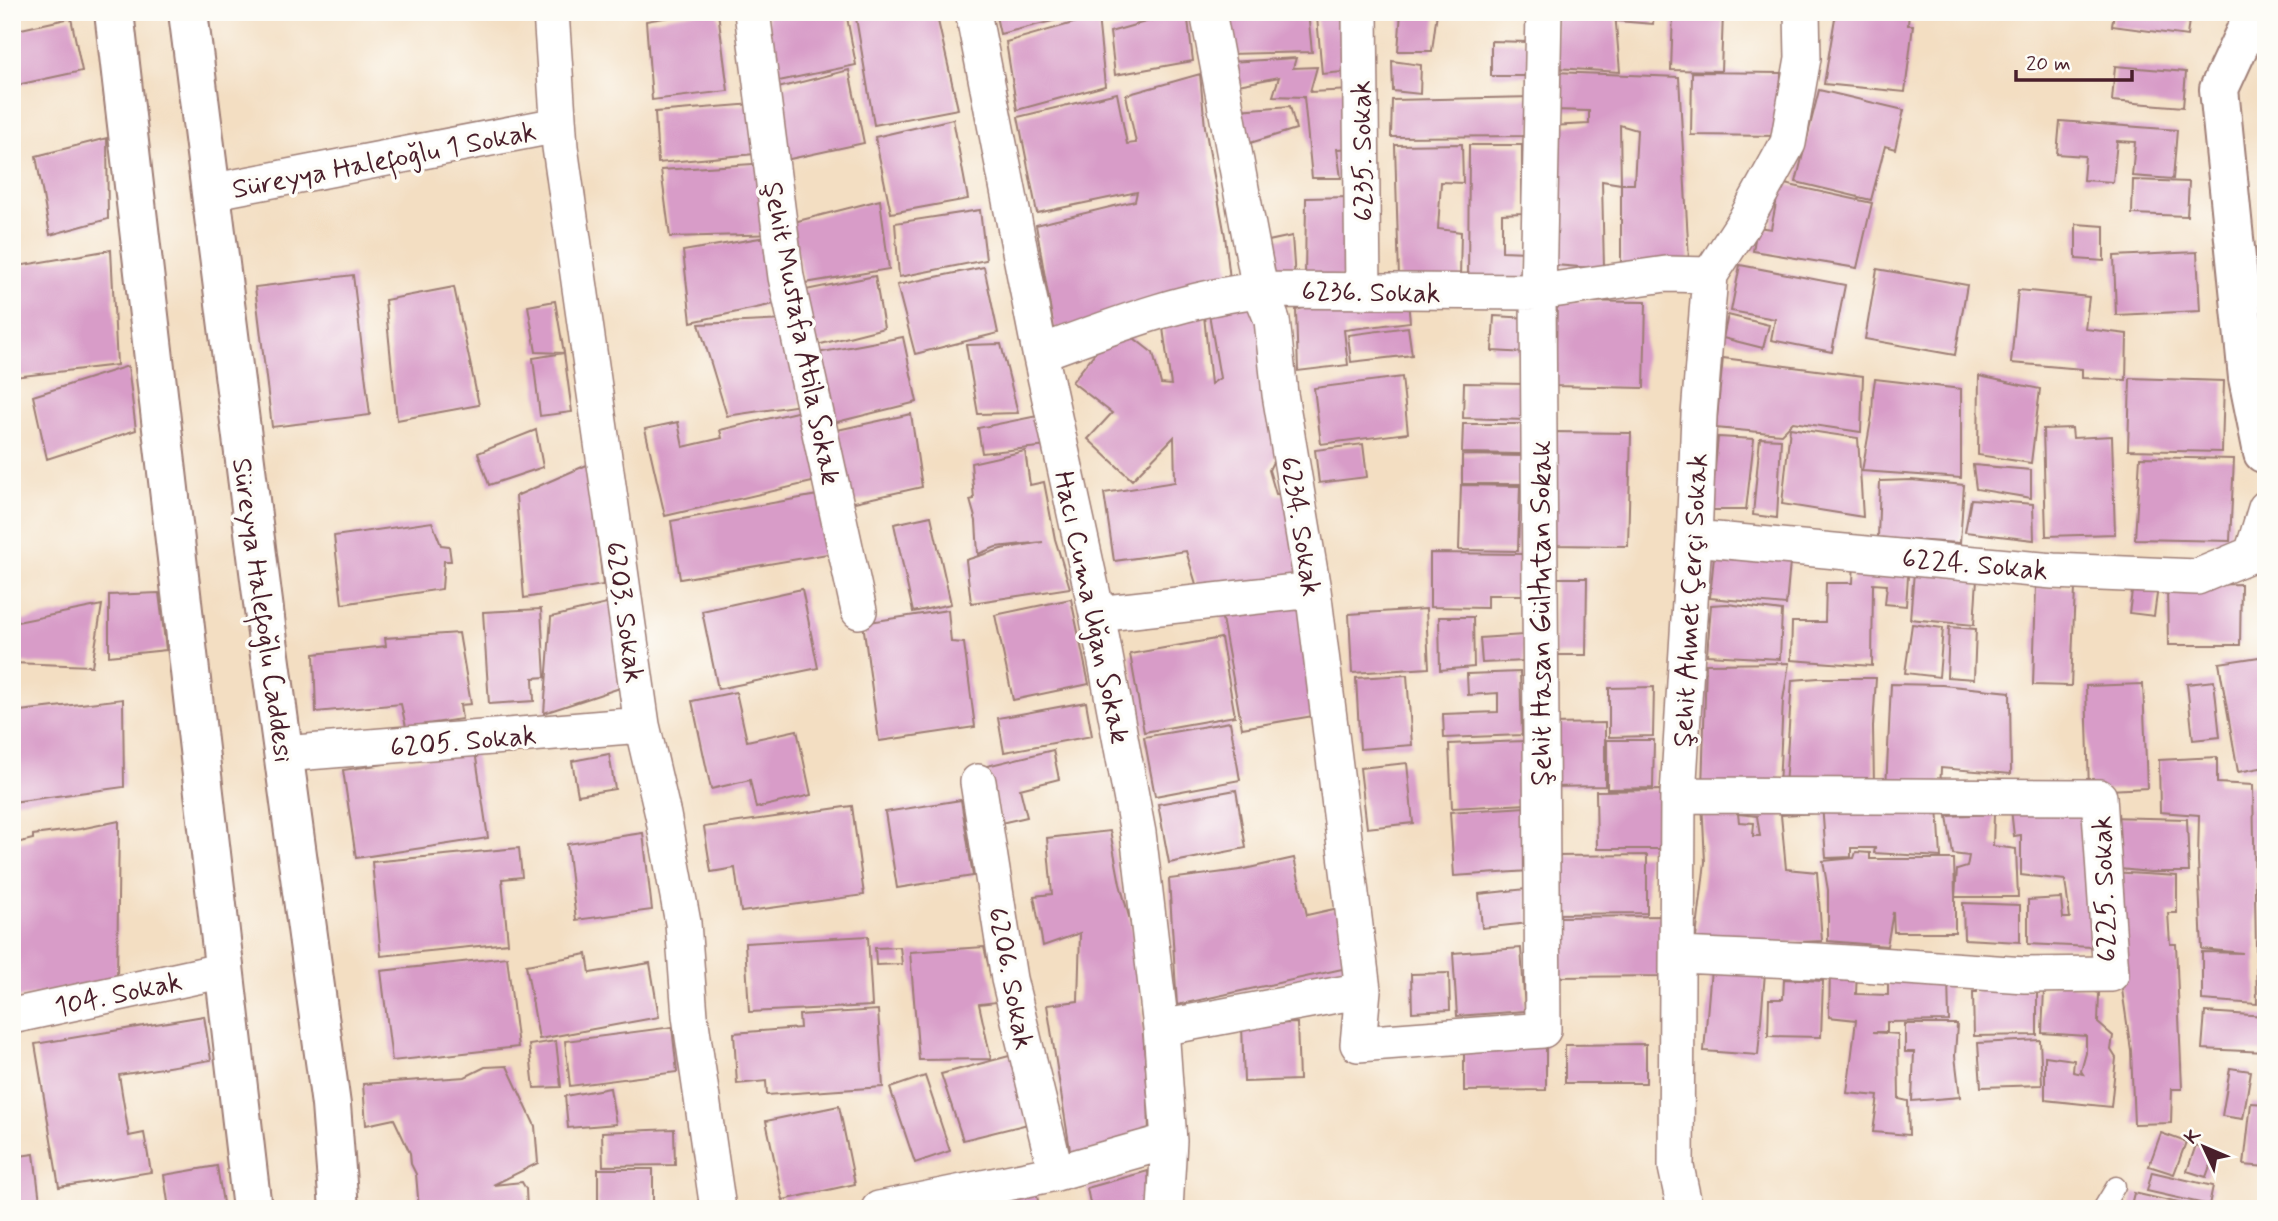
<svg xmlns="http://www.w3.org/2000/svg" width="2278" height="1221" font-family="Mynerve,sans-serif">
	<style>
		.building { fill: #d89cc8; fill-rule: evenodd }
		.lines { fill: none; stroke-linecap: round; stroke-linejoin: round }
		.service-casing { stroke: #9e7e76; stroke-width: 21 }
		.minor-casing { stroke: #9e7e76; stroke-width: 38 }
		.tertiary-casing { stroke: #9e7e76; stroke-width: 42 }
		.primary-casing { stroke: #9e7e76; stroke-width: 42 }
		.service { stroke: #fff; stroke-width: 18 }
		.minor { stroke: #fff; stroke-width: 35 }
		.tertiary { stroke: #fff; stroke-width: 38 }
		.primary { stroke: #fff; stroke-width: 38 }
		.labels { text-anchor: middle; stroke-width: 7; stroke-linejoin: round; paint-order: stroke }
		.street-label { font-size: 28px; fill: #4a1f2b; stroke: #fdfcf7 }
	</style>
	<rect width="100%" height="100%" fill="#fdfcf7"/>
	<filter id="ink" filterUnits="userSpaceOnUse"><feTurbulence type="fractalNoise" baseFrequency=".0143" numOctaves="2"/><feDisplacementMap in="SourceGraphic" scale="14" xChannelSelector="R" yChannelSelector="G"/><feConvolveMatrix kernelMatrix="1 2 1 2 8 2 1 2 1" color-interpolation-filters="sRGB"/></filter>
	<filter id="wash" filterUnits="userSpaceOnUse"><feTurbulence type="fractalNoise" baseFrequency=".00686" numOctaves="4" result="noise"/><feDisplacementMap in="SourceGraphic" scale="28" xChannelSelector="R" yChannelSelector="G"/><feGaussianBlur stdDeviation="1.57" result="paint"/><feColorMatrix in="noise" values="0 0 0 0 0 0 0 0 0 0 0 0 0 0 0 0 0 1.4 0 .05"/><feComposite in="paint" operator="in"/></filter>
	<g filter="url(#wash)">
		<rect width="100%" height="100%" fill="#f3dec2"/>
		<g id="blocks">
			<path class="building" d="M699 12H718L728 91 652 100 646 21Z
				M767 12H846L856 65 774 82Z
				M855 12H936L958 109 874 125Z
				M995 12H1085V13L1000 34Z
				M1109 12H1155V14L1110 19Z
				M1181 12H1187L1193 61 1115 75 1110 32Z
				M1257 12H1308L1312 52 1227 54 1223 18Z
				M1401 12H1437L1432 51H1398Z
				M1556 12H1615L1620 72 1556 68Z
				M1619 12H1654L1653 24 1618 21Z
				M1673 12 1723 13 1721 71 1671 70Z
				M1836 12H1909L1908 25H1913L1905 92 1824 84Z
				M2114 12H2190L2187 36 2112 26Z
				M1348 14 1353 71 1322 74 1317 17Z
				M1098 16 1105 86 1017 110 1006 42Z
				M71 18 82 71 12 86V31Z
				M1491 41 1528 42V76H1491Z
				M1296 58 1293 68 1317 67 1310 92 1352 90 1355 148 1337 149 1341 178H1312L1304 97 1273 96 1279 77 1228 87 1229 62Z
				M1392 61 1421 65 1420 94 1393 91Z
				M2115 66 2186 72 2183 107 2112 101Z
				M849 70 864 143 776 162 774 89Z
				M1554 72 1679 77 1689 260 1621 269V184H1634L1637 130 1620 125 1621 184 1602 181 1604 269 1555 265 1550 126 1589 124V111L1552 110Z
				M1692 72 1781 73 1780 136 1691 135Z
				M1200 74 1205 127 1225 236 1231 288 1150 311 1054 329 1036 225 1135 201 1137 192 1037 213 1018 117 1117 93 1127 144 1136 143 1126 95Z
				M1819 90 1904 110 1895 149 1885 146 1871 200 1796 182Z
				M1536 97 1530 136 1391 137 1392 100Z
				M753 104 765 153 658 163 655 112Z
				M1290 106 1296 129 1250 143 1238 110Z
				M953 119 968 199 891 213 875 137Z
				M2060 121 2177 130 2173 179 2132 176 2135 142 2117 141 2113 182 2083 180 2085 156 2057 154Z
				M107 138 108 219 50 235 36 156Z
				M1462 144 1463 183 1441 182 1438 229 1461 232 1460 278H1399L1395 145Z
				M1469 145H1522V213L1502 214V251L1527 252V283L1468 282Z
				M768 163 777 234 670 237 661 170Z
				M2133 180 2189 182 2187 216 2132 214Z
				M1780 183 1872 203 1857 268 1753 251 1757 227 1771 229Z
				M1349 197 1353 275 1305 281 1306 198Z
				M880 200 889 269 805 283 790 223Z
				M980 210 986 260 899 277 895 223Z
				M2076 224 2104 226V261L2076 259Z
				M1292 236 1295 279 1262 287 1259 243Z
				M766 237 779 303 691 322 683 251Z
				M111 250 117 365 14 377 12 267Z
				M2197 252 2200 311 2116 315 2114 256Z
				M1740 265 1845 285 1832 352 1771 340 1775 319 1731 311Z
				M984 267 998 333 915 354 897 285Z
				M1877 269 1967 285 1955 355 1865 339Z
				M353 275 370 415 272 427 255 287Z
				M875 276 884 328 817 345 801 291Z
				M454 287 479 405 397 420 385 300Z
				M2018 290 2089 297 2085 329 2127 334 2126 380 2082 378V369L2011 363Z
				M1363 291 1408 302 1410 322 1344 330 1348 365 1298 371 1296 310Z
				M1261 298 1281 445 1269 470 1276 494 1290 495 1306 591 1199 594 1186 551 1114 561 1104 493 1175 482 1174 437 1132 480 1088 439 1112 413 1072 382 1117 325 1153 353 1161 384 1171 385 1161 314 1203 306 1211 384 1220 378 1208 308Z
				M555 301 564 353 536 352 528 306Z
				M1557 301 1646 302 1644 388 1555 386Z
				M1728 315 1769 325 1763 348 1723 338Z
				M1494 316 1530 318 1527 353 1492 351Z
				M786 320 801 405 727 416 699 324Z
				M1408 327 1412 355 1351 362 1348 335Z
				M903 337 917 402 829 424 812 354Z
				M1001 344 1018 413 978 414 966 345Z
				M564 353 572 412 540 416 533 358Z
				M1723 358 1863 376 1861 432 1793 422 1781 434 1716 428Z
				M128 366 136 430 47 459 33 396Z
				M1979 376 2040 389 2031 463 1978 455Z
				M1402 377 1408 433 1321 444 1314 388Z
				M2130 378 2224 381 2222 452 2128 450Z
				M1875 379 1961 389V478L1862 471 1872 415 1873 392Z
				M1464 383 1527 384 1526 420 1463 418Z
				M809 409 825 479 665 516 645 429 678 422 683 447 722 438 720 430Z
				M911 414 922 487 841 505 828 432Z
				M1047 414 1048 446 982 453 978 428Z
				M1463 424H1523L1522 454 1462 453Z
				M1790 428 1858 438 1863 517 1782 504Z
				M2072 428 2073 438 2112 436 2115 534 2046 536 2043 429Z
				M536 430 543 467 489 485 478 453Z
				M1554 432 1631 433 1628 546 1552 545Z
				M1718 437 1754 439 1746 510H1711Z
				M1760 438 1781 439 1777 518 1753 515Z
				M1363 444 1367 477 1319 483 1315 450Z
				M1025 451 1030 485 1044 482 1055 539 1070 588 971 603 966 560 1001 549 1043 542 996 547 978 554 976 521 970 500 974 499 971 463Z
				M1462 455 1522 456V484H1462Z
				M2140 457 2234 459 2230 541 2135 539Z
				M589 464 603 585 524 598 516 496Z
				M1973 465 2031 470V498L1976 489Z
				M1911 480 1964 485 1960 543 1878 538 1880 481Z
				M1461 485 1520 486 1518 551 1459 550Z
				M829 493 839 552 680 579 671 521Z
				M1971 499 2033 504 2034 540 1965 532Z
				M931 516 951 604 913 612 894 524Z
				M432 522 441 545 449 546 451 561H444L442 589 342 604 334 536Z
				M1715 545 1791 552 1786 605 1710 598Z
				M1430 553 1524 554 1523 595H1487V608L1430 607Z
				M1854 560 1909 562 1906 606 1885 604 1887 585 1873 584 1872 666 1791 660 1792 622H1825L1826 583H1853Z
				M1914 572 1977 579 1974 625 1910 619Z
				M1556 578H1587L1586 655H1555Z
				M2241 584 2240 645H2168L2167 586Z
				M2133 585 2158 587 2154 616 2129 613Z
				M2036 587 2075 588 2071 686 2033 685Z
				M802 589 818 668 718 689 702 611Z
				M159 593 166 650 109 656V595Z
				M1071 599 1089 684 1013 700 995 615Z
				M1299 599 1319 715 1242 728 1221 613Z
				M615 602 623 687 544 713 551 617Z
				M1727 604 1782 611 1780 659 1707 655 1711 605Z
				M102 605 92 666 12 663V623Z
				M541 609 545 677 533 678 534 701 489 704 483 612Z
				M1426 609 1429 668 1352 673 1349 614Z
				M948 610 951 642 964 643 975 727 879 741 863 623Z
				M1439 617H1473L1474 667 1440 670Z
				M1912 624 1943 628 1939 677 1905 673Z
				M1949 627 1976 629 1974 679 1947 677Z
				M459 633 471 704 460 705 462 719 406 727 401 704 316 712 314 654 386 646 385 638Z
				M1523 635 1525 661 1482 663 1480 638Z
				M1221 638 1235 716 1144 732 1130 654Z
				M2266 656V767L2238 772 2219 663Z
				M1789 663 1783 700 1779 788 1702 789 1706 664Z
				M1520 672 1522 735 1444 738 1443 714 1498 712V693L1468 695 1467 674Z
				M1407 675 1412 745 1360 749 1356 678Z
				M1819 678H1876L1873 727 1874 786 1785 787 1792 680Z
				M2214 681 2220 737 2193 740 2187 684Z
				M1891 684 1942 685 2010 692 2011 774 1941 768 1940 790H1886Z
				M2143 684 2147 788 2089 791 2086 686Z
				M1654 687 1653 736 1609 737V688Z
				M736 692 747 741 797 730 811 795 756 808 750 780 711 789 692 701Z
				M123 699 124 787 12 802V712Z
				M1086 702 1092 736 1004 752 998 718Z
				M1230 722 1240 780 1155 796 1144 737Z
				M1605 723V786L1551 787V724Z
				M1607 740H1654L1653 788 1607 789Z
				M1524 741 1527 804 1452 808 1449 744Z
				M1053 750 1059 779 1020 789 1027 817 1001 823 987 766Z
				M475 751 488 838 356 858 343 770Z
				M609 754 615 789 578 795 572 761Z
				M2217 757V783L2253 785 2257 1004 2202 1000V952L2243 953 2202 949 2198 861 2199 815 2160 812 2159 760Z
				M1407 763 1413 823 1367 828 1360 768Z
				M1236 790 1246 848 1169 863 1158 804Z
				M1660 790 1661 849H1597L1596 791Z
				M1817 799V813L1781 815 1786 869 1817 872 1822 941 1758 944 1696 938 1705 862 1702 800ZM1738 814 1757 816 1760 836H1753L1754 823 1739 822Z
				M961 800 973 876 897 888 885 812Z
				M1822 804 1938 806 1941 857 1874 853 1875 848H1851V857L1826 858Z
				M852 806 864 895 741 912 735 868 711 872 704 827Z
				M2090 806 2092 947 2028 944V900L2061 898 2063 918H2070L2065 880 2021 875V835L2014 836 2011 809Z
				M1525 807 1529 871 1454 876 1450 812Z
				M1994 814 1993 846 2016 849 2018 897H1955V932H1894L1893 912 1887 946 1828 941V890L1823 861 1854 858 1856 852 1870 853V859H1954L1955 897 1957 870 1967 867 1969 856 1953 854 1947 816Z
				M2108 817 2187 819 2189 872H2150L2110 868Z
				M119 821 117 979 12 999V844L33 839V835L80 829Z
				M1110 831 1120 884 1131 924 1140 992 1148 1097 1149 1136 1071 1156 1047 1005 1078 1001 1080 933 1043 946 1034 896 1052 894 1047 838Z
				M643 833 652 910 576 920 567 844Z
				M519 848 522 877 502 879 508 943 381 956 372 862Z
				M1647 855V913L1555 914V856Z
				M1294 858 1307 915 1343 907 1356 966 1177 1005 1169 879 1240 870Z
				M2111 872 2177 876V913H2168L2170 944H2176L2182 1089H2172L2171 1123 2134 1124 2131 1050 2120 976Z
				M1526 889 1529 923 1482 928 1479 894Z
				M1963 903 2020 905V942L1964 939Z
				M1661 916V976L1557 977V917Z
				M868 936 872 1006 749 1012 745 943Z
				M900 947 902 964 876 965 875 948Z
				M984 947 997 1002 979 1004 991 1059 919 1060 910 952Z
				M1521 948 1525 1011 1457 1016 1453 953Z
				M587 954 590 973 650 963 659 1017 539 1039 526 965Z
				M507 957 518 1047 392 1061 381 971Z
				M1711 969 1765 973 1758 1055 1704 1051Z
				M1830 969H1857L1856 994 1888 995V974L1948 976 1949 1021 1887 1022V1032H1873L1898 1034 1899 1099 1908 1101 1909 1135 1873 1132 1878 1096 1847 1093 1856 1020 1829 1017Z
				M1449 973 1450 1010 1412 1012 1411 974Z
				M1978 977 2037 991V1035L1974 1036 1973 992H1977Z
				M1784 979 1823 981 1821 1037 1768 1036 1769 999H1783Z
				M2063 982 2099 993 2098 1023 2113 1036 2111 1050 2116 1058 2111 1107 2045 1100V1056L2074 1060 2073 1072 2083 1074 2081 1071 2086 1053V1036L2042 1033 2044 990Z
				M878 1010 883 1087 767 1095 766 1081 737 1084 734 1033 800 1028 799 1015Z
				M2205 1012 2266 1016V1052L2202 1049Z
				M204 1016 211 1060 119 1075 129 1136 144 1133 151 1172 59 1187 35 1044Z
				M1297 1023 1299 1080 1244 1082 1242 1025Z
				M1905 1024H1957L1955 1056 1960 1097 1912 1101 1914 1052H1905Z
				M672 1027 677 1072 570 1086 565 1041Z
				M2040 1040 2042 1085 1981 1087 1978 1043Z
				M556 1041 561 1087 534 1088 529 1045Z
				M1464 1043H1546V1090L1464 1091Z
				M1646 1044V1083H1565V1045Z
				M1013 1055 1028 1124 963 1140 941 1074Z
				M507 1066 535 1126 538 1163 493 1185 522 1182 526 1189 527 1209H419L416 1174 411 1164 410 1153 394 1119 366 1125 363 1084 465 1077 485 1067Z
				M2230 1068 2251 1071 2243 1119 2222 1116Z
				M925 1076 950 1151 915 1163 890 1088Z
				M610 1088 616 1124 568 1128 565 1096Z
				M2251 1103 2266 1104V1167L2244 1165Z
				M839 1106 855 1184 783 1200 766 1121Z
				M674 1129 675 1165 603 1166 602 1132Z
				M2161 1133 2186 1142 2174 1174 2149 1166Z
				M2196 1145 2215 1152 2206 1177 2187 1171Z
				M34 1154 41 1209H12V1157Z
				M217 1166 224 1209H169L164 1175Z
				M598 1169H653V1209H598Z
				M1148 1171 1150 1209H1091L1087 1188Z
				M2152 1172 2213 1186 2209 1205 2147 1191Z
				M1035 1188 1040 1209H1010L1006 1195Z
				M2134 1193 2201 1208V1209H2130Z"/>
		</g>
	</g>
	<g filter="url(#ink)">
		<use href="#blocks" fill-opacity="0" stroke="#9e7e76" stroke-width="2"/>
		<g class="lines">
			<g class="service-casing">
				<path id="service" d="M2102 1209 2116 1186"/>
			</g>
			<g class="minor-casing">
				<path id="minor" d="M551 12 560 147 642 725 663 815 683 923 690 1016 718 1209
					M752 12 786 277 859 611
					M973 12 1040 353 1097 614 1138 833 1161 1028 1169 1141 1165 1209
					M1208 12 1260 290 1272 320 1280 394 1313 590 1363 990 1358 1044 1543 1030 1538 292 1544 12
					M1360 12 1363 291
					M210 192 558 125
					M1040 353C1111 327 1184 298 1260 290L1538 292 1666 274 1710 275
					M1694 538 2053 571 2197 577 2252 554 2266 508
					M1097 614 1313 590
					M283 754 642 725
					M978 782 1009 979 1056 1173
					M1678 795 2099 797 2111 974 2025 975 1818 961 1678 955
					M12 1016 225 970
					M1161 1028 1363 990
					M879 1209 1056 1173 1169 1141
					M1685 1209 1676 1167 1678 795 1694 538 1699 415 1710 275 1745 221 1788 143 1803 58 1802 12"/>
			</g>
			<g class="tertiary-casing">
				<path id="tertiary" d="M2266 15 2248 26 2219 89 2248 378 2263 453H2266"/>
			</g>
			<g class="primary-casing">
				<path id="primary" d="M114 12 252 1209
					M188 12 266 626 331 1105 339 1209"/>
			</g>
			<use href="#service" class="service"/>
			<use href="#minor" class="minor"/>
			<use href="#tertiary" class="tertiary"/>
			<use href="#primary" class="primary"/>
		</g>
	</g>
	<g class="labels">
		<g class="street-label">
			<text transform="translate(1361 151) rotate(-91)" y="10">6235. Sokak</text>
			<text transform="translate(384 159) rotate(-11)" y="10">Süreyya Halefoğlu 1 Sokak</text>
			<text transform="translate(1371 291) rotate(1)" y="10">6236. Sokak</text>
			<text transform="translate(803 333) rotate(79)" y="10">Şehit Mustafa Atila Sokak</text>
			<text transform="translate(1302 526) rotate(81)" y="10">6234. Sokak</text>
			<text transform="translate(1975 563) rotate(5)" y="10">6224. Sokak</text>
			<text transform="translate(1689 600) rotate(-87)" y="10">Şehit Ahmet Çerçi Sokak</text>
			<text transform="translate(1093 607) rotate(78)" y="10">Hacı Cuma Uğan Sokak</text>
			<text transform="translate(264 610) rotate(82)" y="10">Süreyya Halefoğlu Caddesi</text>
			<text transform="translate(626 612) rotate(82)" y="10">6203. Sokak</text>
			<text transform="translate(1540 613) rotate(-90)" y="10">Şehit Hasan Gültutan Sokak</text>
			<text transform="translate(463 740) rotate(-5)" y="10">6205. Sokak</text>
			<text transform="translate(2103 889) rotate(-92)" y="10">6225. Sokak</text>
			<text transform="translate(1012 978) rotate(79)" y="10">6206. Sokak</text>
			<text transform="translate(118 993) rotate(-12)" y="10">104. Sokak</text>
		</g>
	</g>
	<rect width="2278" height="1221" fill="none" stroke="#fdfcf7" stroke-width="42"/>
	<g transform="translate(2204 1147) rotate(314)" stroke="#fdfcf7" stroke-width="5" paint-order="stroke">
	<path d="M0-5L12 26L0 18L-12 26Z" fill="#4a1f2b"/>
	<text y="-10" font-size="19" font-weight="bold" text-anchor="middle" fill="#4a1f2b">K</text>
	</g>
	<path d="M2016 70v10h116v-10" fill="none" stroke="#4a1f2b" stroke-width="3.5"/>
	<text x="2026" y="70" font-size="21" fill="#4a1f2b" stroke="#fdfcf7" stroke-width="5" paint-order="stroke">20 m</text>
</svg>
